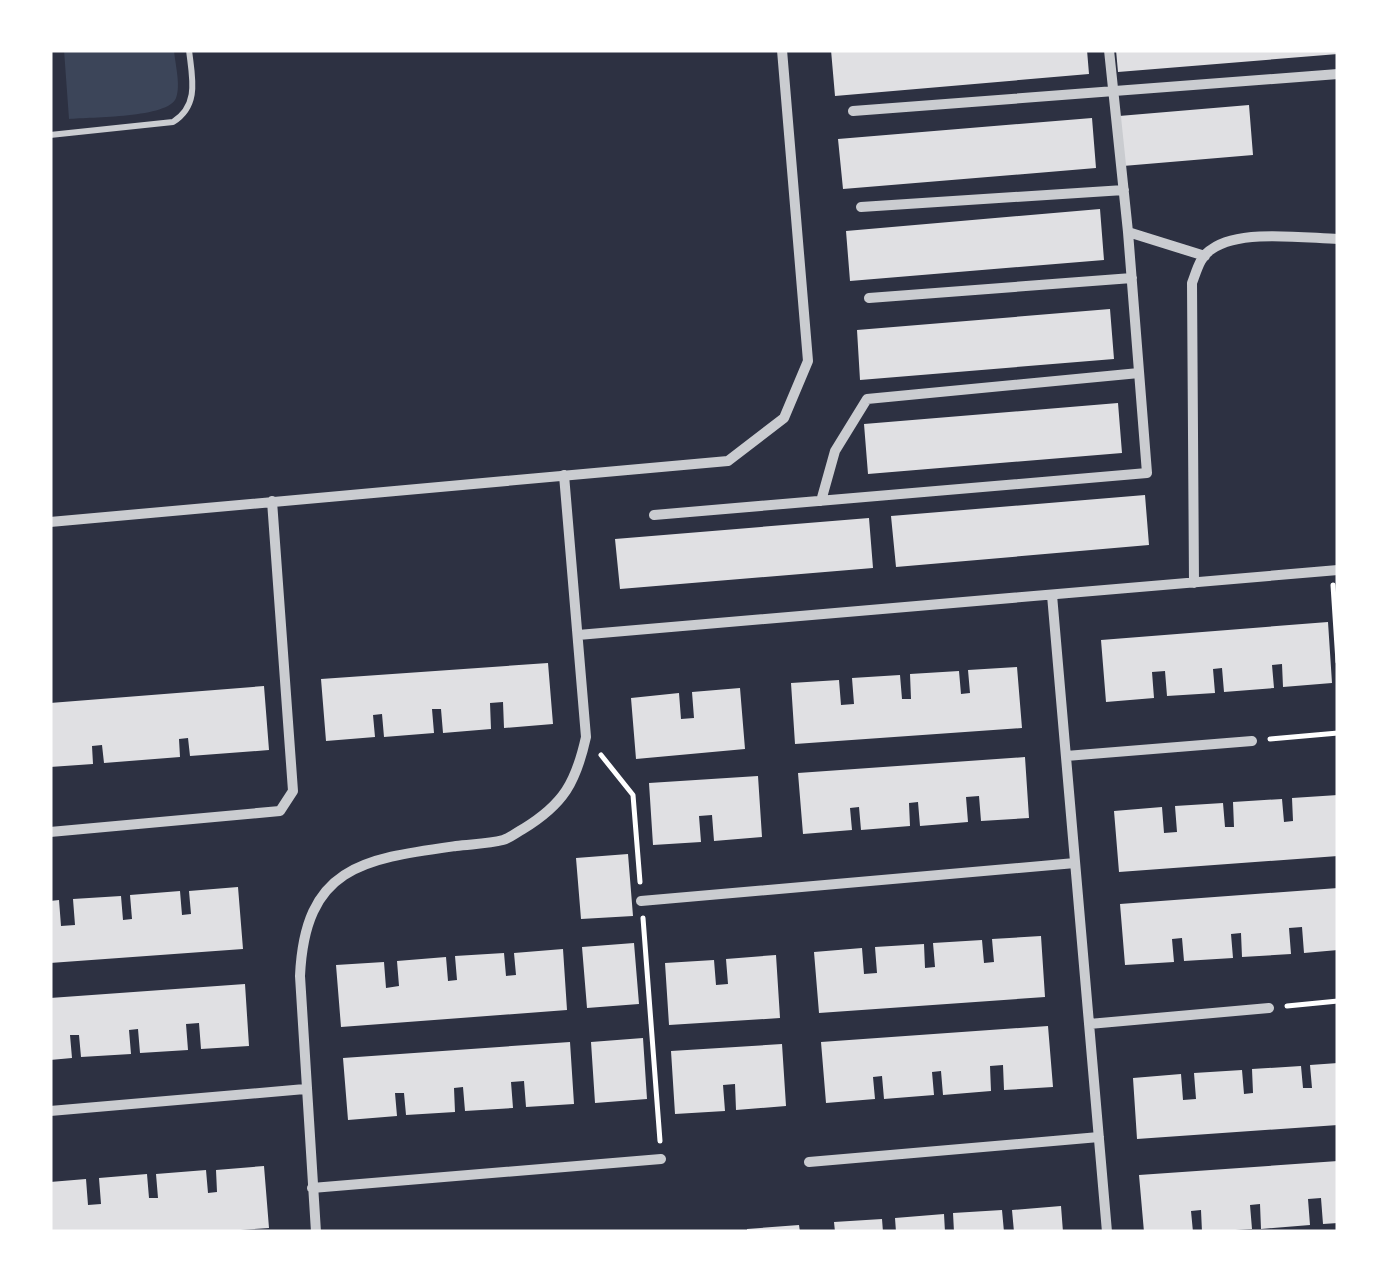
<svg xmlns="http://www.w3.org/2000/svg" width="1388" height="1282" font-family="'PT Sans',sans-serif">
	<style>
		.green { fill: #3c4559 }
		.building { fill: #e0e0e3 }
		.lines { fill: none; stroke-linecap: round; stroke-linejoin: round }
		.path { stroke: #fff; stroke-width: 5 }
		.service { stroke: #caccd0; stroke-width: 6 }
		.minor { stroke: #caccd0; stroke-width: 10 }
	</style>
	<rect width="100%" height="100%" fill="#2d3142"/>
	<path class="green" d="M64 50H174C175 64 181 85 176 98 169 118 91 117 69 119Z"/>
	<path class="building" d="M831 50H1087L1089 74 835 96Z
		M1116 50H1338V54L1118 72Z
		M1249 105 1253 155 1123 166 1119 116Z
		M1092 118 1096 168 843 189 838 139Z
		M1100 209 1104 260 850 281 846 231Z
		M1110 309 1114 359 860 380 857 330Z
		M1118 403 1122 453 868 474 864 424Z
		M1145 495 1149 545 896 567 891 516Z
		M869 518 873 568 620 589 615 539Z
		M1328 622 1332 683 1283 687 1282 664 1272 665 1274 688 1224 692 1222 668 1213 669 1215 693 1167 696 1165 671 1152 672 1154 698 1106 702 1101 640Z
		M548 663 553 724 504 728 503 702 490 703 491 729 443 733 441 709H432L434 733 384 737 382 714 373 715 375 737 326 741 321 679Z
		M1017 667 1022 728 795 744 791 683 839 680 841 705 854 704 852 678 900 675 902 699H911L910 674 959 671 961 694 970 693 968 670Z
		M264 686 269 750 190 756 188 738 179 739 180 757 104 763 102 745 92 746 93 764 50 767V703Z
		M740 688 745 749 636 759 631 698 679 693 681 719 694 718 692 692Z
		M1025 757 1029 818 981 821 979 796 966 797 968 822 920 826 918 802 909 803 910 826 861 830 859 807 850 808 852 830 803 834 798 773Z
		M758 776 762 837 714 841 712 815 699 816 701 842 653 845 649 783Z
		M1338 795V856L1119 872 1114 811 1162 807 1164 833 1177 832 1175 806 1223 803 1225 827H1234L1233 802 1282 799 1284 822 1293 821 1292 798Z
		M628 854 633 916 581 919 576 858Z
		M238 887 243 949 50 963V901L59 900 61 926 75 925 73 899 121 896 123 920 132 919 130 895 180 891 182 915 191 914 189 891Z
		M1338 888V950L1304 953 1302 927 1289 928 1291 954 1242 957 1241 933 1231 934 1233 958 1184 961 1182 938 1172 939 1174 962 1125 965 1120 904Z
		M1041 936 1045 997 819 1013 814 952 862 948 864 974 877 973 875 947 924 944 925 968 935 967 933 943 982 940 984 963 994 962 992 939Z
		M634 943 639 1004 587 1008 582 947Z
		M563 949 567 1010 341 1027 336 965 384 962 386 988 399 986 397 961 446 957 448 981 457 980 455 956 504 953 506 976 516 975 514 953Z
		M776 955 780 1018 669 1025 665 963 714 960 716 985 728 984 726 959Z
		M245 984 249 1046 201 1049 199 1023 186 1024 188 1050 140 1053 138 1029 129 1030 131 1054 81 1057 79 1035H70L72 1058 50 1060V998Z
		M1048 1026 1053 1087 1004 1090 1003 1065 990 1066 991 1091 943 1095 941 1071 932 1072 934 1095 884 1099 882 1076 873 1077 875 1099 826 1103 821 1042Z
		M643 1038 647 1099 595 1103 591 1042Z
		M570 1042 574 1104 526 1107 524 1081 511 1082 513 1108 465 1111 463 1087 454 1088 455 1112 406 1115 404 1093H395L397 1116 348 1120 343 1058Z
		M782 1044 786 1106 736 1110 735 1084 723 1085 725 1111 675 1114 671 1051Z
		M1338 1063V1125L1137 1139 1133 1078 1181 1074 1183 1100 1196 1099 1194 1073 1242 1070 1244 1094 1253 1093 1252 1069 1301 1066 1303 1088H1312L1310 1065Z
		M1338 1161V1223L1323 1224 1321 1198 1308 1199 1310 1225 1261 1229 1260 1204 1250 1205 1252 1229 1202 1232 1201 1210 1191 1211 1193 1232H1144L1139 1175Z
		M264 1166 269 1228 210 1232H50V1182L86 1179 88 1205 101 1204 99 1178 147 1174 149 1198H158L156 1174 206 1170 208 1193 217 1192 216 1170Z
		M1061 1206 1063 1232H1014L1012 1210Z
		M1002 1210 1004 1232H954L953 1213Z
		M944 1214 945 1232H896L895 1218Z
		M882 1219 883 1232H835L834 1222Z
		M799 1225 800 1232H747V1229Z"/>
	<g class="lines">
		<path class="path" d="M1333 585 1338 662
			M1270 739 1338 733
			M601 755 633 795 640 882
			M643 918 660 1141
			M1287 1006 1338 1001"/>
		<path class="service" d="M50 135 173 122C200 105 192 77 189 50"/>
		<path class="minor" d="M1109 50 1128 232
			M853 111 1338 74
			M861 207 1124 190
			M869 298 1132 278
			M821 501 835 451 867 399 1139 373
			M654 515 1147 473 1128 232 1205 256
			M50 522 728 461 784 418 808 361 782 50
			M1194 583 1192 283C1197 270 1200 256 1212 249 1240 229 1304 238 1338 239
			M1052 595 1107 1232
			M578 635 1338 570
			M1066 756 1252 741
			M50 832 280 811 293 791 272 501
			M641 901 1075 863
			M1089 1024 1269 1008
			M50 1111 305 1089
			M809 1162 1099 1137
			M312 1188 661 1159
			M316 1232 300 976C305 866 363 859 456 846 471 844 488 844 503 840 510 838 517 832 523 829 564 804 576 782 586 737L564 475"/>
	</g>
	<rect width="1388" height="1282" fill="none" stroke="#ffffff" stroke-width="105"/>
</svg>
